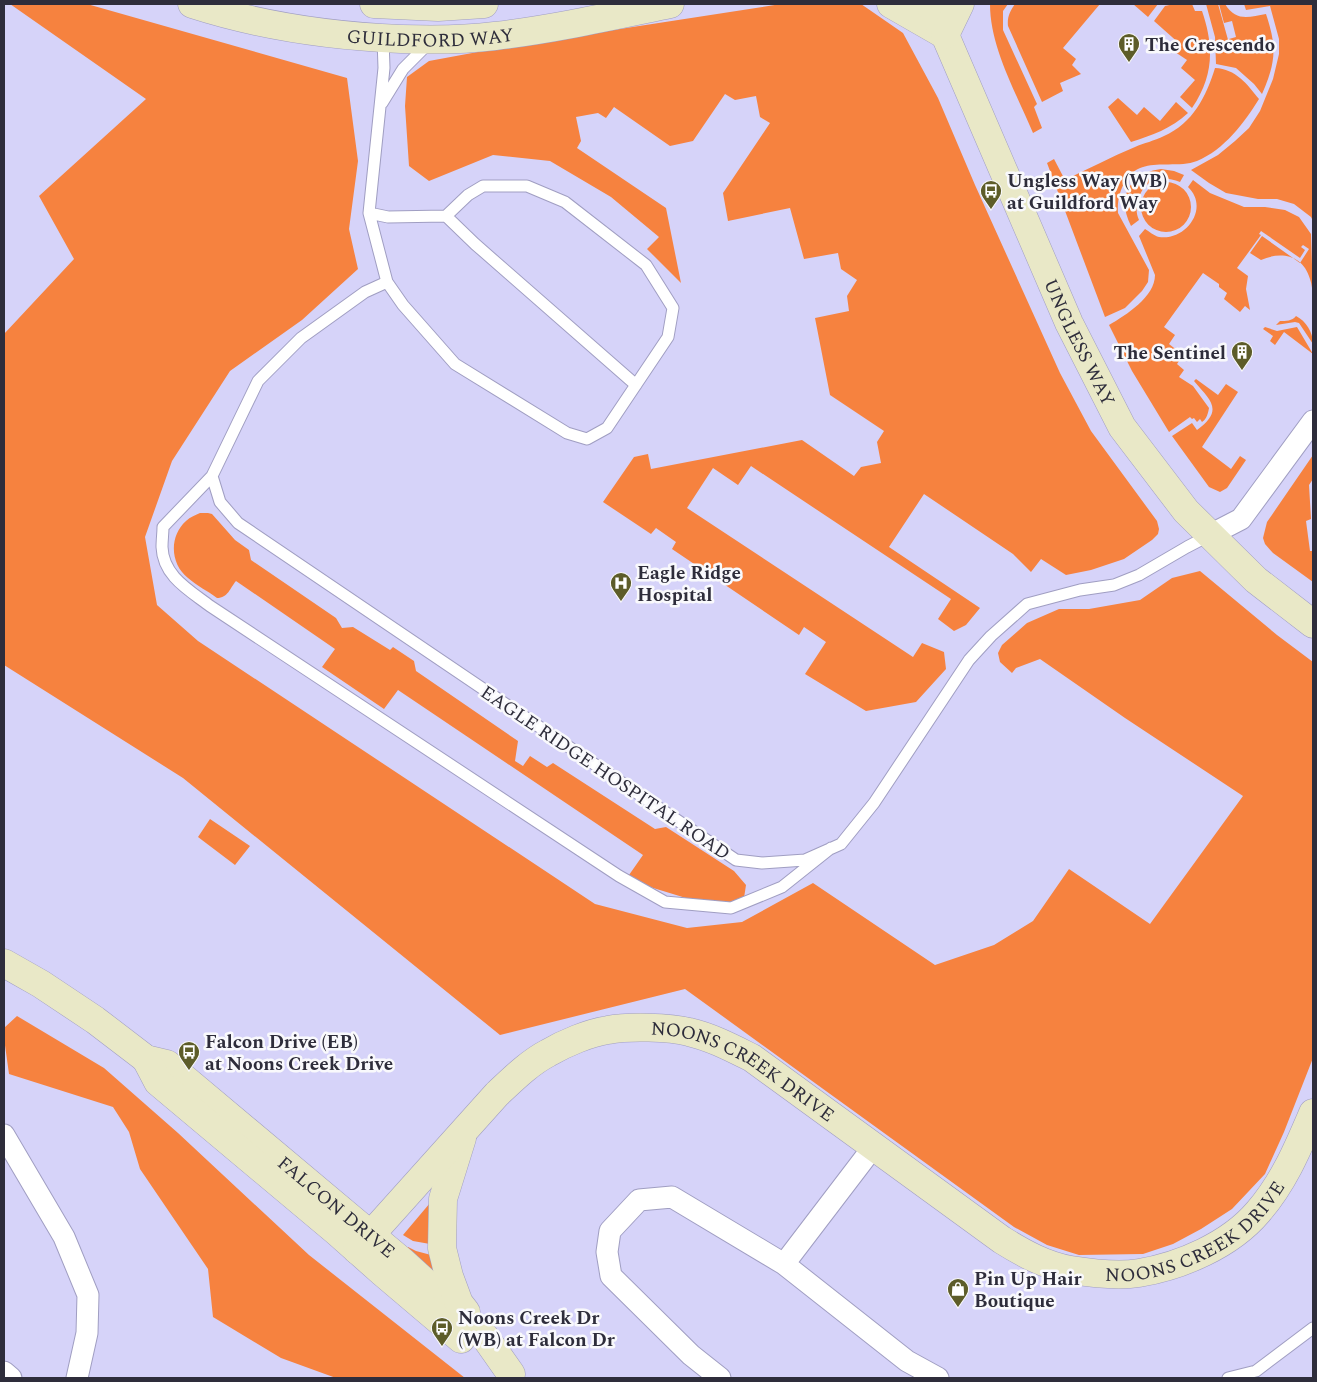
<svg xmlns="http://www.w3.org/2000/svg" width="1317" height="1382" font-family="Spectral,serif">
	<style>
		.green { fill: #f6823f }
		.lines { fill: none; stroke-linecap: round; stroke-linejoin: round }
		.lane-casing { stroke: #a09ec2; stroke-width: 13 }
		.street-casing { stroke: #a09ec2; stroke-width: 23 }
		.secondary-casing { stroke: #a09ec2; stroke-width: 29 }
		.lane { stroke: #fff; stroke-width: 11 }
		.street { stroke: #fff; stroke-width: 21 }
		.secondary { stroke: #e9e8c7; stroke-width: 28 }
		.labels { text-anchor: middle; stroke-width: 5; stroke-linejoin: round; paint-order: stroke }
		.street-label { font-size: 19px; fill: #2e2d3b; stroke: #f9f9fc }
		.poi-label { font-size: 19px; font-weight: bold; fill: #2e2d3b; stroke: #f9f9fc; text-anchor: start }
	</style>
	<rect width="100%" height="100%" fill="#d6d3f9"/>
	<path class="green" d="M10 4H87L347 78 358 161 349 229 358 269 302 320 230 371 172 461 145 537 157 605 198 641 595 904 687 928 742 922 813 883 935 965 994 945 1033 921 1069 869 1150 924 1243 796 1125 718 1040 659 1016 668 1012 673 1000 662 998 653 1002 645 1027 623 1059 609H1089L1140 600 1172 578 1200 571 1277 635 1313 662V1058L1284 1132 1265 1174 1232 1209 1201 1229 1173 1244 1143 1254 1079 1255 1047 1245 1014 1227 685 989 500 1035 183 778 4 665V334L74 259 39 196 146 99Z
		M781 4H861L903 33 938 98 975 185 1060 373 1091 431 1157 521 1159 529 1158 534 1152 540 1124 559 1091 570 1066 575 1041 559 1031 572 1013 554 924 494 889 547 980 608 966 625 954 631 938 619 951 599 751 466 738 485 713 468 687 508 913 657 922 643 944 652 946 669 916 702 866 711 805 674 826 642 804 627 799 635 672 549 676 542 656 528 651 534 603 502 634 457 648 454 651 469 802 440 854 476 861 467 881 463 877 442 884 431 830 395 815 318 849 311 847 296 857 280 841 269 838 253 804 259 790 208 728 221 723 193 770 123 760 117 756 96 735 100 725 94 693 141 670 146 614 107 606 118 598 113 576 117 581 141 577 148 666 208 681 283 647 249 659 237 611 197 550 161 493 155 429 181 409 166 405 106 407 77 429 61 516 45Z
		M990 4H1008L1003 11V30L1037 104 1034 107 1042 128 1033 133C1016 92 990 48 990 4Z
		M1015 4H1100L1063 48 1076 59 1072 65 1081 74 1060 83 1063 91 1042 102 1008 26C1007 17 1010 11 1015 4Z
		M1133 4H1158L1148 17Z
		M1174 4H1192L1195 11H1202C1214 46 1214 76 1192 108L1180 97 1195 80 1181 68 1187 60 1175 52 1181 45 1154 21 1165 6Z
		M1206 4H1218L1232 54 1229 39 1236 37 1232 21 1224 23 1219 4H1225C1236 22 1249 17 1266 14 1277 47 1276 62 1262 94L1254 84 1236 68 1216 64 1215 37Z
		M1244 4H1313V221L1311 217 1294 204 1277 199H1258L1226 193 1209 183 1191 170 1218 155 1235 141 1249 128 1260 111 1273 79 1279 54V39L1270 6 1246 10Z
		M1215 68C1236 69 1247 84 1259 99 1245 122 1224 150 1197 161 1174 170 1142 155 1126 180 1120 190 1117 200 1118 213L1149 270 1148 282 1142 291 1125 308 1105 317 1047 163 1054 159 1065 180C1088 169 1111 157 1135 147 1144 143 1154 141 1164 136 1193 123 1206 97 1215 68Z
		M1118 98 1137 115 1144 107 1160 121 1176 102 1188 113C1171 129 1152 135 1131 142L1108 107Z
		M1161 169 1174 171 1184 175 1180 182C1161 174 1144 179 1138 200 1136 208 1136 213 1139 220L1131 226C1116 197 1130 173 1161 169Z
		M1193 180 1210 193 1244 207H1265L1285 210 1299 217 1311 234 1313 295C1312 290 1312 284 1310 279 1303 255 1281 251 1261 260L1250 253 1262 236 1300 263 1309 249 1303 245 1301 247 1305 250 1300 258 1261 231 1259 234 1261 235 1237 268 1248 276 1246 289 1250 310 1245 306 1240 312 1224 299 1227 293 1219 287V284L1203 273 1164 327 1175 335 1169 344 1183 355 1177 364 1184 370 1179 377 1193 386 1209 408C1208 413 1207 419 1202 422L1200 419 1197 422 1194 418 1192 419 1190 417 1169 432 1132 371 1109 325C1126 315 1155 297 1155 275L1139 236 1145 229C1149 231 1154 236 1159 237 1186 241 1210 208 1188 187Z
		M1141 207a25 25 0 1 1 50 0a25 25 0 1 1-50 0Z
		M1296 316C1306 321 1313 332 1313 344L1299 323 1295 322 1276 325 1280 321C1286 321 1292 321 1296 316Z
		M1265 327 1277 331 1297 327 1313 354 1284 332 1275 345 1270 341 1273 336 1263 329Z
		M1196 379 1218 395 1226 384 1238 392 1202 447 1231 469 1240 456 1246 460 1227 488 1220 492 1209 487 1172 436 1192 423 1197 430C1224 410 1211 401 1194 381Z
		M1313 455V479L1309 485 1311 519 1306 521 1310 551H1313V582L1273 553 1265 544 1263 538 1267 522Z
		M200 513H208L212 514 235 540 249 550 251 560 336 618 342 628 353 627 390 650 393 647 414 661 416 671 518 741 515 761 523 766 530 756 547 767 553 763 655 829 666 827 734 871 746 885 744 898 726 905 699 902 650 887 629 875 643 855 398 690 384 709 322 667 335 649 236 581C230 588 228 598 217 598 208 591 197 586 188 578 170 564 169 536 186 521 190 517 196 515 200 513Z
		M210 819 250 846 235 865 198 837Z
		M17 1016 104 1068 178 1133 309 1255 465 1378H336L281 1358 213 1317 208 1269 140 1169 129 1132 113 1107 9 1074 4 1038V1028Z
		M430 1203V1244L413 1241 403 1235Z
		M408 1247 416 1251 431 1255 435 1279 403 1252Z"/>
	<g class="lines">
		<g class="lane-casing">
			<path id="lane" d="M383 39 384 68 369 213 387 282 365 292 301 338 258 381 212 476 163 527C163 533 162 540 162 547 163 576 189 590 210 606L619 876 665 902 731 908 782 887 831 848
				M382 103 403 69 429 43
				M369 213 388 217 446 216 468 195 483 186H527L565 202 646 265 673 308 668 337 607 428 587 439 567 433 455 364 403 305 387 282
				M446 216 475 244 636 385
				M212 476 220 502 238 523 736 860 762 863 805 860 841 844 874 803 969 660 991 636 1027 604 1080 590 1114 585 1139 575 1187 547 1210 535
				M1228 1378 1256 1371 1313 1328"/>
		</g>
		<g class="street-casing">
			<path id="street" d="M1210 535 1241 519 1313 421
				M4 1135 64 1237 88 1295 87 1333 77 1378
				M784 1264 874 1146
				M4 1372 11 1378
				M720 1378 691 1355 611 1276 607 1252 610 1231 639 1200 672 1197 784 1264 907 1361 938 1378"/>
		</g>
		<g class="secondary-casing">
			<g id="secondary">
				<path id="s1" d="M192 4C260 26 329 36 401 39 432 40 464 40 495 36 554 29 612 16 670 4"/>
				<path d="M374 4 438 7 484 4"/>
				<path d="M891 4 945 35"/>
				<path id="s2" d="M930 4 945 35 1069 323 1122 427 1186 511 1256 580 1313 624"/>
				<path d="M945 35 960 4"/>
				<path id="s3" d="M4 963 41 984 95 1020 146 1059 167 1064 403 1262 485 1337 511 1374"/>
				<path d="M146 1059 158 1082 337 1232 382 1272 461 1339"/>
				<path d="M462 1138 443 1199 442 1248 449 1276 459 1303 466 1312"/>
				<path id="s4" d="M357 1250 497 1094C513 1079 529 1063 548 1053 565 1043 589 1033 608 1030 628 1026 670 1027 689 1032 711 1037 732 1048 752 1058L1002 1240C1023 1253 1046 1266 1071 1270 1090 1273 1120 1276 1139 1273 1181 1266 1230 1245 1258 1212 1284 1182 1298 1148 1313 1113"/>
			</g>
		</g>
		<use href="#lane" class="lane"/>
		<use href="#street" class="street"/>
		<use href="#secondary" class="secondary"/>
	</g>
	<defs>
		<g id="building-pin" transform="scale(1.125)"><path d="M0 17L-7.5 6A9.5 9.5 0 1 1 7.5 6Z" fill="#5d5c29" stroke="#f9f9fc"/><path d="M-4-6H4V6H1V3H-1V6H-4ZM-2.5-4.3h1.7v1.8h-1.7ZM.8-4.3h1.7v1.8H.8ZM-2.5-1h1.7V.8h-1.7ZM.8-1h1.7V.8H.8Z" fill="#fff"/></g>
		<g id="bus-pin" transform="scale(1.125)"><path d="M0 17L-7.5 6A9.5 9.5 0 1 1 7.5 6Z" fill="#5d5c29" stroke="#f9f9fc"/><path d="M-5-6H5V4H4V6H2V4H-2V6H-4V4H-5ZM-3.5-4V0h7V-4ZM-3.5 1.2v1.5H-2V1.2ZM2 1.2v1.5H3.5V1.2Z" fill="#fff"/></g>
		<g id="hospital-pin" transform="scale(1.125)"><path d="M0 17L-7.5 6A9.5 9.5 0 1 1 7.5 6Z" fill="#5d5c29" stroke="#f9f9fc"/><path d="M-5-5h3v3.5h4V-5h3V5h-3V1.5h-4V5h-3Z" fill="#fff"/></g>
		<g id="shop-pin" transform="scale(1.125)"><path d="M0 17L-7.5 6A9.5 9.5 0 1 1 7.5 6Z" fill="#5d5c29" stroke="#f9f9fc"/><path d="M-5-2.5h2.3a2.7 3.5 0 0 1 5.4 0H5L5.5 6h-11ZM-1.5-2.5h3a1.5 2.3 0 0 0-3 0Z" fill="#fff"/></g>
	</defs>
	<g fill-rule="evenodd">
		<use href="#building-pin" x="1129" y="44"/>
		<use href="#bus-pin" x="991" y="191"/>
		<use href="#building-pin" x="1242" y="352"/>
		<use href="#hospital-pin" x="621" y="583"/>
		<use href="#bus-pin" x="189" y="1052"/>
		<use href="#shop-pin" x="958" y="1289"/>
		<use href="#bus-pin" x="442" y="1328"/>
	</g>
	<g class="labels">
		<g class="street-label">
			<text dy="7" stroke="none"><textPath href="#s1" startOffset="242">GUILDFORD WAY</textPath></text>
			<text dy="7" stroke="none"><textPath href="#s2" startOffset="370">UNGLESS WAY</textPath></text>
			<text transform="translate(606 772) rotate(34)" y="7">EAGLE RIDGE HOSPITAL ROAD</text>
			<text dy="7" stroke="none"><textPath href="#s4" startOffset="486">NOONS CREEK DRIVE</textPath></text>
			<text dy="7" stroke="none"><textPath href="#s3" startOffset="415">FALCON DRIVE</textPath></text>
			<text dy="7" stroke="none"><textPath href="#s4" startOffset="1012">NOONS CREEK DRIVE</textPath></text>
		</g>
		<g class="poi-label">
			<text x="1145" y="51">The Crescendo</text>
			<text x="1007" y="187">Ungless Way (WB)<tspan x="1007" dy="22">at Guildford Way</tspan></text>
			<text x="1226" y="359" text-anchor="end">The Sentinel</text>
			<text x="637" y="579">Eagle Ridge<tspan x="637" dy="22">Hospital</tspan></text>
			<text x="205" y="1048">Falcon Drive (EB)<tspan x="205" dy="22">at Noons Creek Drive</tspan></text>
			<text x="974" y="1285">Pin Up Hair<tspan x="974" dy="22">Boutique</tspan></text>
			<text x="458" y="1324">Noons Creek Dr<tspan x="458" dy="22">(WB) at Falcon Dr</tspan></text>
		</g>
	</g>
	<rect width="1317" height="1382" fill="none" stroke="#2e2d3b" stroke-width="10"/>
</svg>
